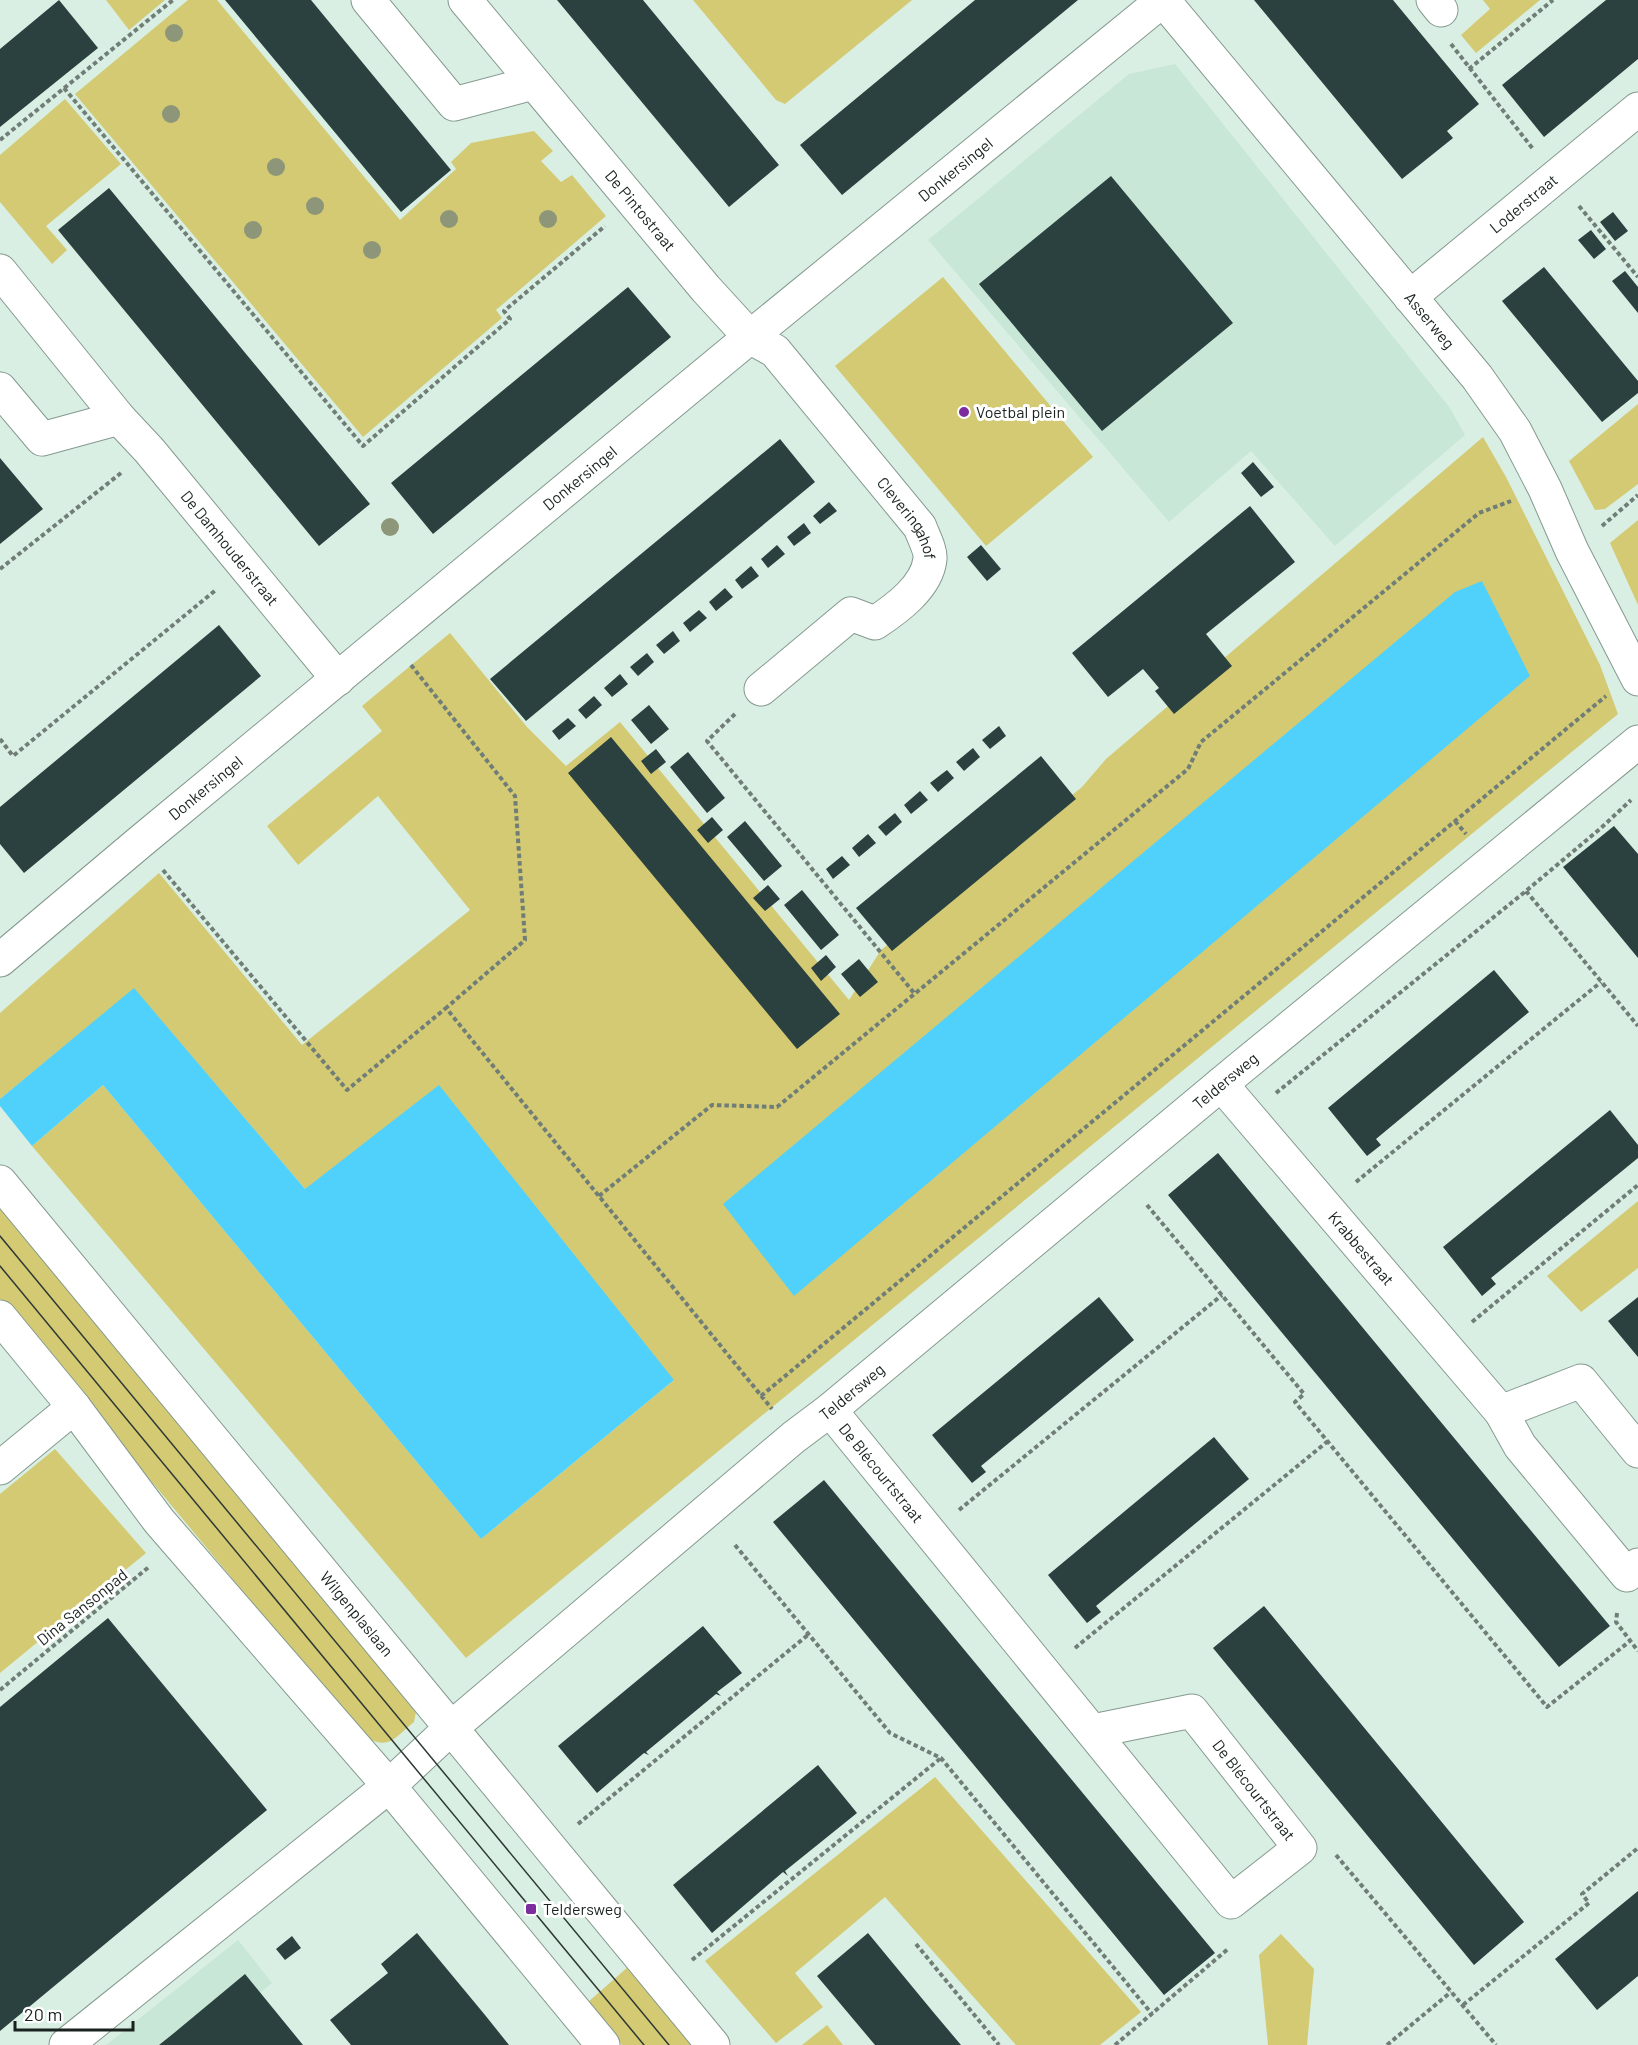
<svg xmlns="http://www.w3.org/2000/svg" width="1638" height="2045" font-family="Barlow,sans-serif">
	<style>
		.built { fill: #c8e7d7 }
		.green { fill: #d3ca73 }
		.water { fill: #50d1fc }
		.building { fill: #2a4140 }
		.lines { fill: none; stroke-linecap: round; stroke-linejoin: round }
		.minor-casing { stroke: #859a8f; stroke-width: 35 }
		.tertiary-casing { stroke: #859a8f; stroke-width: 35 }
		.path { stroke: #707e77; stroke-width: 4; stroke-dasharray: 4.5 3; stroke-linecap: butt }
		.minor { stroke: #fff; stroke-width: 33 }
		.tertiary { stroke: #fff; stroke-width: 33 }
		.tram { stroke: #2f3934; stroke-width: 1.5 }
		.tree { fill: #8e9679 }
		.poi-dot { fill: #7c2c9c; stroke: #fff; stroke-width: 2 }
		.labels { text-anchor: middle; stroke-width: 6; stroke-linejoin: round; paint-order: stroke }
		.street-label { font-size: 16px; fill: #19221e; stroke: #fff }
		.poi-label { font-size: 16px; fill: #19221e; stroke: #fff; text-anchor: start }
	</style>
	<rect width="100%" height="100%" fill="#d9efe3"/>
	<path class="built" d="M1175 64 1450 408 1465 435 1335 546 1251 451 1169 522 928 240 1129 74Z
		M238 1940 272 1983 197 2045H106Z"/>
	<path class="green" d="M106 0H165L129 30Z
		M188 0H217L400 220 456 169 451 162 471 143 534 131 553 151 541 161 561 182 572 175 606 216 496 310 502 318 363 437 75 94Z
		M693 0H912L785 104 776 100Z
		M1483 0H1540L1476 53 1461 35 1490 9Z
		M65 99 121 164 46 226 67 250 52 264 0 202V155Z
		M943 277 1093 457 986 546 835 366Z
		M1638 404V484L1605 509 1595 510 1569 461Z
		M1483 437 1506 477 1600 665 1618 714 466 1658 32 1146 103 1085 481 1539 674 1380 305 1189 134 989 0 1099V1013L159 873 302 1045 470 910 378 796 298 865 267 826 382 731 362 706 450 633 527 727 566 766 620 722 849 1000 881 950 1082 787 1106 759Z
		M1638 520V605L1610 543Z
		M0 1200 412 1696 416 1712 414 1722C392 1740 389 1751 362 1735L0 1299Z
		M1638 1201V1268L1581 1312 1547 1276Z
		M55 1449 146 1553 0 1673V1494Z
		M935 1777 1141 2012 1100 2045H1016L885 1897 795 1973 823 2007 776 2043 705 1961Z
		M1281 1934 1314 1969 1307 2045H1268L1259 1955Z
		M629 1966 695 2045H622L587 2003Z
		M827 2025 843 2045H802Z"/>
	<path class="water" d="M1482 581 1530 676 794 1296 723 1204 1455 592Z
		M134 988 305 1189 439 1085 674 1380 481 1539 103 1085 32 1146 0 1106V1099Z"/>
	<path class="building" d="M59 0 98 48 0 127V49Z
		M225 0H311L451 170 401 212Z
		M557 0H643L779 165 729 207Z
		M975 0H1078L842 195 800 145Z
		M1254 0H1393L1479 104 1447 131 1453 138 1402 179Z
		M1606 0H1638V59L1544 137 1502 85Z
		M1111 176 1233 323 1102 431 979 284Z
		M109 188 370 504 319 546 58 230Z
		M1613 212 1628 231 1615 241 1600 222Z
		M1591 230 1606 249 1594 259 1578 240Z
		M1544 267 1638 381V393L1602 422 1502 301Z
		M1625 271 1638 287V313L1612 281Z
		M628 287 671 337 433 534 391 483Z
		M780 439 815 482 526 721 490 679Z
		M0 458 43 509 0 544Z
		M1253 462 1274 487 1261 497 1241 473Z
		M829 502 837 511 820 524 813 516Z
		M1250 506 1295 562 1206 634 1232 666 1174 714 1155 691 1159 688 1143 669 1108 697 1072 653Z
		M804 523 811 533 794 546 787 537Z
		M777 545 785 554 768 568 761 559Z
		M981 545 1001 569 987 581 967 557Z
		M751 566 759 576 742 589 735 580Z
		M725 588 733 597 716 611 709 602Z
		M699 610 707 618 690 632 683 623Z
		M219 625 261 676 24 873 0 844V807Z
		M673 631 680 641 664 654 656 645Z
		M647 653 654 662 638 676 630 667Z
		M620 674 628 684 612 697 604 688Z
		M594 696 602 705 586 719 578 710Z
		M649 705 669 729 651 744 631 720Z
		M568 718 576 726 559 740 552 731Z
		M999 726 1006 736 990 749 982 740Z
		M611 737 840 1014 797 1049 568 773Z
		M973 748 980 757 964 771 956 762Z
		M656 749 666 762 651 774 641 761Z
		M688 752 725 798 707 813 670 767Z
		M1041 756 1076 799 892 951 856 908Z
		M947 770 954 778 938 792 930 783Z
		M920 791 928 800 911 814 904 805Z
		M895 813 902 822 886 836 878 827Z
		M712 817 723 830 708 843 697 830Z
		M745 821 782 866 764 881 727 837Z
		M1614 826 1638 854V958L1563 867Z
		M868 834 876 843 859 857 852 848Z
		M842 856 850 865 833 879 826 869Z
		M768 885 780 899 765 911 753 898Z
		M802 890 839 935 821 950 784 905Z
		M826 955 836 967 821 981 811 968Z
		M859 959 878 982 860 997 841 974Z
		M1494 970 1529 1012 1376 1139 1381 1145 1367 1156 1328 1108Z
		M1610 1110 1638 1145V1158L1491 1278 1496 1284 1482 1296 1443 1247Z
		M1218 1153 1610 1626 1559 1667 1168 1195Z
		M1099 1297 1134 1340 981 1466 986 1472 972 1483 932 1435Z
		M1638 1297V1357L1608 1321Z
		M1214 1437 1249 1479 1096 1606 1101 1612 1087 1623 1048 1575Z
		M824 1480 1215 1953 1164 1995 773 1522Z
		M1264 1606 1524 1922 1474 1965 1213 1648Z
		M108 1618 267 1810 0 2031V1707Z
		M703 1626 742 1673 717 1692 721 1696 716 1694 646 1752 649 1755 644 1753 597 1793 558 1746Z
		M818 1765 857 1813 785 1871 788 1876 783 1872 712 1933 673 1885Z
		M1638 1891V1976L1597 2010 1555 1959Z
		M417 1933 485 2015 509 2045H351L330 2020 388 1973 381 1964Z
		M868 1933 934 2013 961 2045H875L817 1976Z
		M292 1936 301 1948 285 1960 276 1949Z
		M245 1974 303 2045H159L174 2033Z"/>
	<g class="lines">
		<g class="minor-casing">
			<g id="minor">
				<path d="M368 0 454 104 533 83"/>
				<path id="s1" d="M465 0 706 289 750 337 775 351 920 527C923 536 931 550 930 559 927 587 896 609 875 623L851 614 761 689"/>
				<path id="s2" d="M1163 0 1477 377 1515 431 1545 489 1572 551 1638 679"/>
				<path d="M1433 0 1441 10"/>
				<path id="s3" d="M0 271 119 418 149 450 338 679"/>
				<path id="s4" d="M1410 297 1638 109"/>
				<path d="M0 389 42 439 119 418"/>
				<path id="s5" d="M0 960 140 842 750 337 1163 0"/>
				<path id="s6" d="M1221 1084 1501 1412 1520 1446 1627 1575 1638 1565"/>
				<path id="s7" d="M830 1410 1231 1902 1300 1848 1192 1711 1093 1731"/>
				<path d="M1501 1412 1581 1381 1638 1451"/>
				<path d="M0 1468 74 1407"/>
				<path id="s8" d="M66 2045 389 1786 451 1728 794 1437 830 1410 1238 1070 1638 742"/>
			</g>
		</g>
		<g class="tertiary-casing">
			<g id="tertiary">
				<path id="s9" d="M0 1182 713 2045"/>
				<path d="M0 1317 74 1407 159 1521 389 1786 603 2045"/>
			</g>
		</g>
		<path class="path" d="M1451 44 1533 149
			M1469 69 1553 0
			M64 88 363 446 510 319 504 311 605 226
			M0 140 173 0
			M1579 206 1638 277
			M1602 526 1638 495
			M0 569 121 473
			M411 665 515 796 525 940 446 1008
			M735 714 707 741 914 993
			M0 739 13 756 217 589
			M1455 821 1466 834
			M163 870 347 1090 446 1008 772 1409
			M1526 891 1638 1026
			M1276 1093 1526 891 1601 828 1631 800
			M1356 1182 1601 982
			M599 1196 712 1105 777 1107 1188 769 1201 742 1479 513 1511 501
			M1147 1205 1304 1394 1295 1402 1547 1707 1630 1641
			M1472 1322 1638 1185
			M761 1396 1606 696
			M959 1510 1222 1295
			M735 1545 890 1733 941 1758 1152 2014
			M1617 1613 1616 1622 1638 1651
			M1075 1648 1328 1441
			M0 1690 150 1566
			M578 1824 809 1634
			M1336 1855 1496 2045
			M916 1944 999 2045
			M692 1960 941 1758
			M1463 2005 1589 1903 1582 1894 1638 1848
			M1115 2045 1228 1949
			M1387 2045 1451 1992"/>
		<use href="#minor" class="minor"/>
		<use href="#tertiary" class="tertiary"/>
		<path class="tram" d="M0 1236 669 2045
			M0 1266 644 2045"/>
	</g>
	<g class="tree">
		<circle cx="174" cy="33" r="9"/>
		<circle cx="171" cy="114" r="9"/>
		<circle cx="276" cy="167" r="9"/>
		<circle cx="315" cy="206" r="9"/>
		<circle cx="449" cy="219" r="9"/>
		<circle cx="548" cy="219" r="9"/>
		<circle cx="253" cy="230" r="9"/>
		<circle cx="372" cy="250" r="9"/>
		<circle cx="390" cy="527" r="9"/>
	</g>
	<g class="poi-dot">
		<circle cx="964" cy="412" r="6"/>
		<rect x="525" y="1903" width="12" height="12" rx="3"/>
	</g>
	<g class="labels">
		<g class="street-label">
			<text dy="6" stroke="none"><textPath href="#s5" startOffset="1240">Donkersingel</textPath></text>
			<text dy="6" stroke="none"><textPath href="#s4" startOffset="147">Loderstraat</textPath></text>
			<text dy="6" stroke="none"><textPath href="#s1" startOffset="274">De Pintostraat</textPath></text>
			<text dy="6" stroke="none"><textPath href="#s2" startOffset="417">Asserweg</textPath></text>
			<text dy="6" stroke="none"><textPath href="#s5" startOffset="754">Donkersingel</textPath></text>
			<text dy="6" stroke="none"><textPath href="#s1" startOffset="684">Cleveringahof</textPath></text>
			<text dy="6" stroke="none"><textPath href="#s3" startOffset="360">De Damhouderstraat</textPath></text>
			<text dy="6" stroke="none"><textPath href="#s5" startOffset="268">Donkersingel</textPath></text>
			<text dy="6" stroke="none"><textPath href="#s8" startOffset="1508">Teldersweg</textPath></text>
			<text dy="6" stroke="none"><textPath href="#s6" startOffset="216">Krabbestraat</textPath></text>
			<text dy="6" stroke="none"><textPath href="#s8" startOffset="1022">Teldersweg</textPath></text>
			<text dy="6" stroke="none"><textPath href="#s7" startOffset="81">De Blécourtstraat</textPath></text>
			<text transform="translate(82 1607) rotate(-39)" y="6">Dina Sansonpad</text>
			<text dy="6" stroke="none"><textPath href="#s9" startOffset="560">Wilgenplaslaan</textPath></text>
			<text transform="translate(1254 1790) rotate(52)" y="6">De Blécourtstraat</text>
		</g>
		<g class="poi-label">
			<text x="976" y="418">Voetbal plein</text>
			<text x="543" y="1915">Teldersweg</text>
		</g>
	</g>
	<path d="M15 2021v9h118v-9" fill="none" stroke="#19221e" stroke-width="3"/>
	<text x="24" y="2021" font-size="18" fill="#19221e" stroke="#ffffff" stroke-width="4.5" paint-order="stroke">20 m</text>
</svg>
